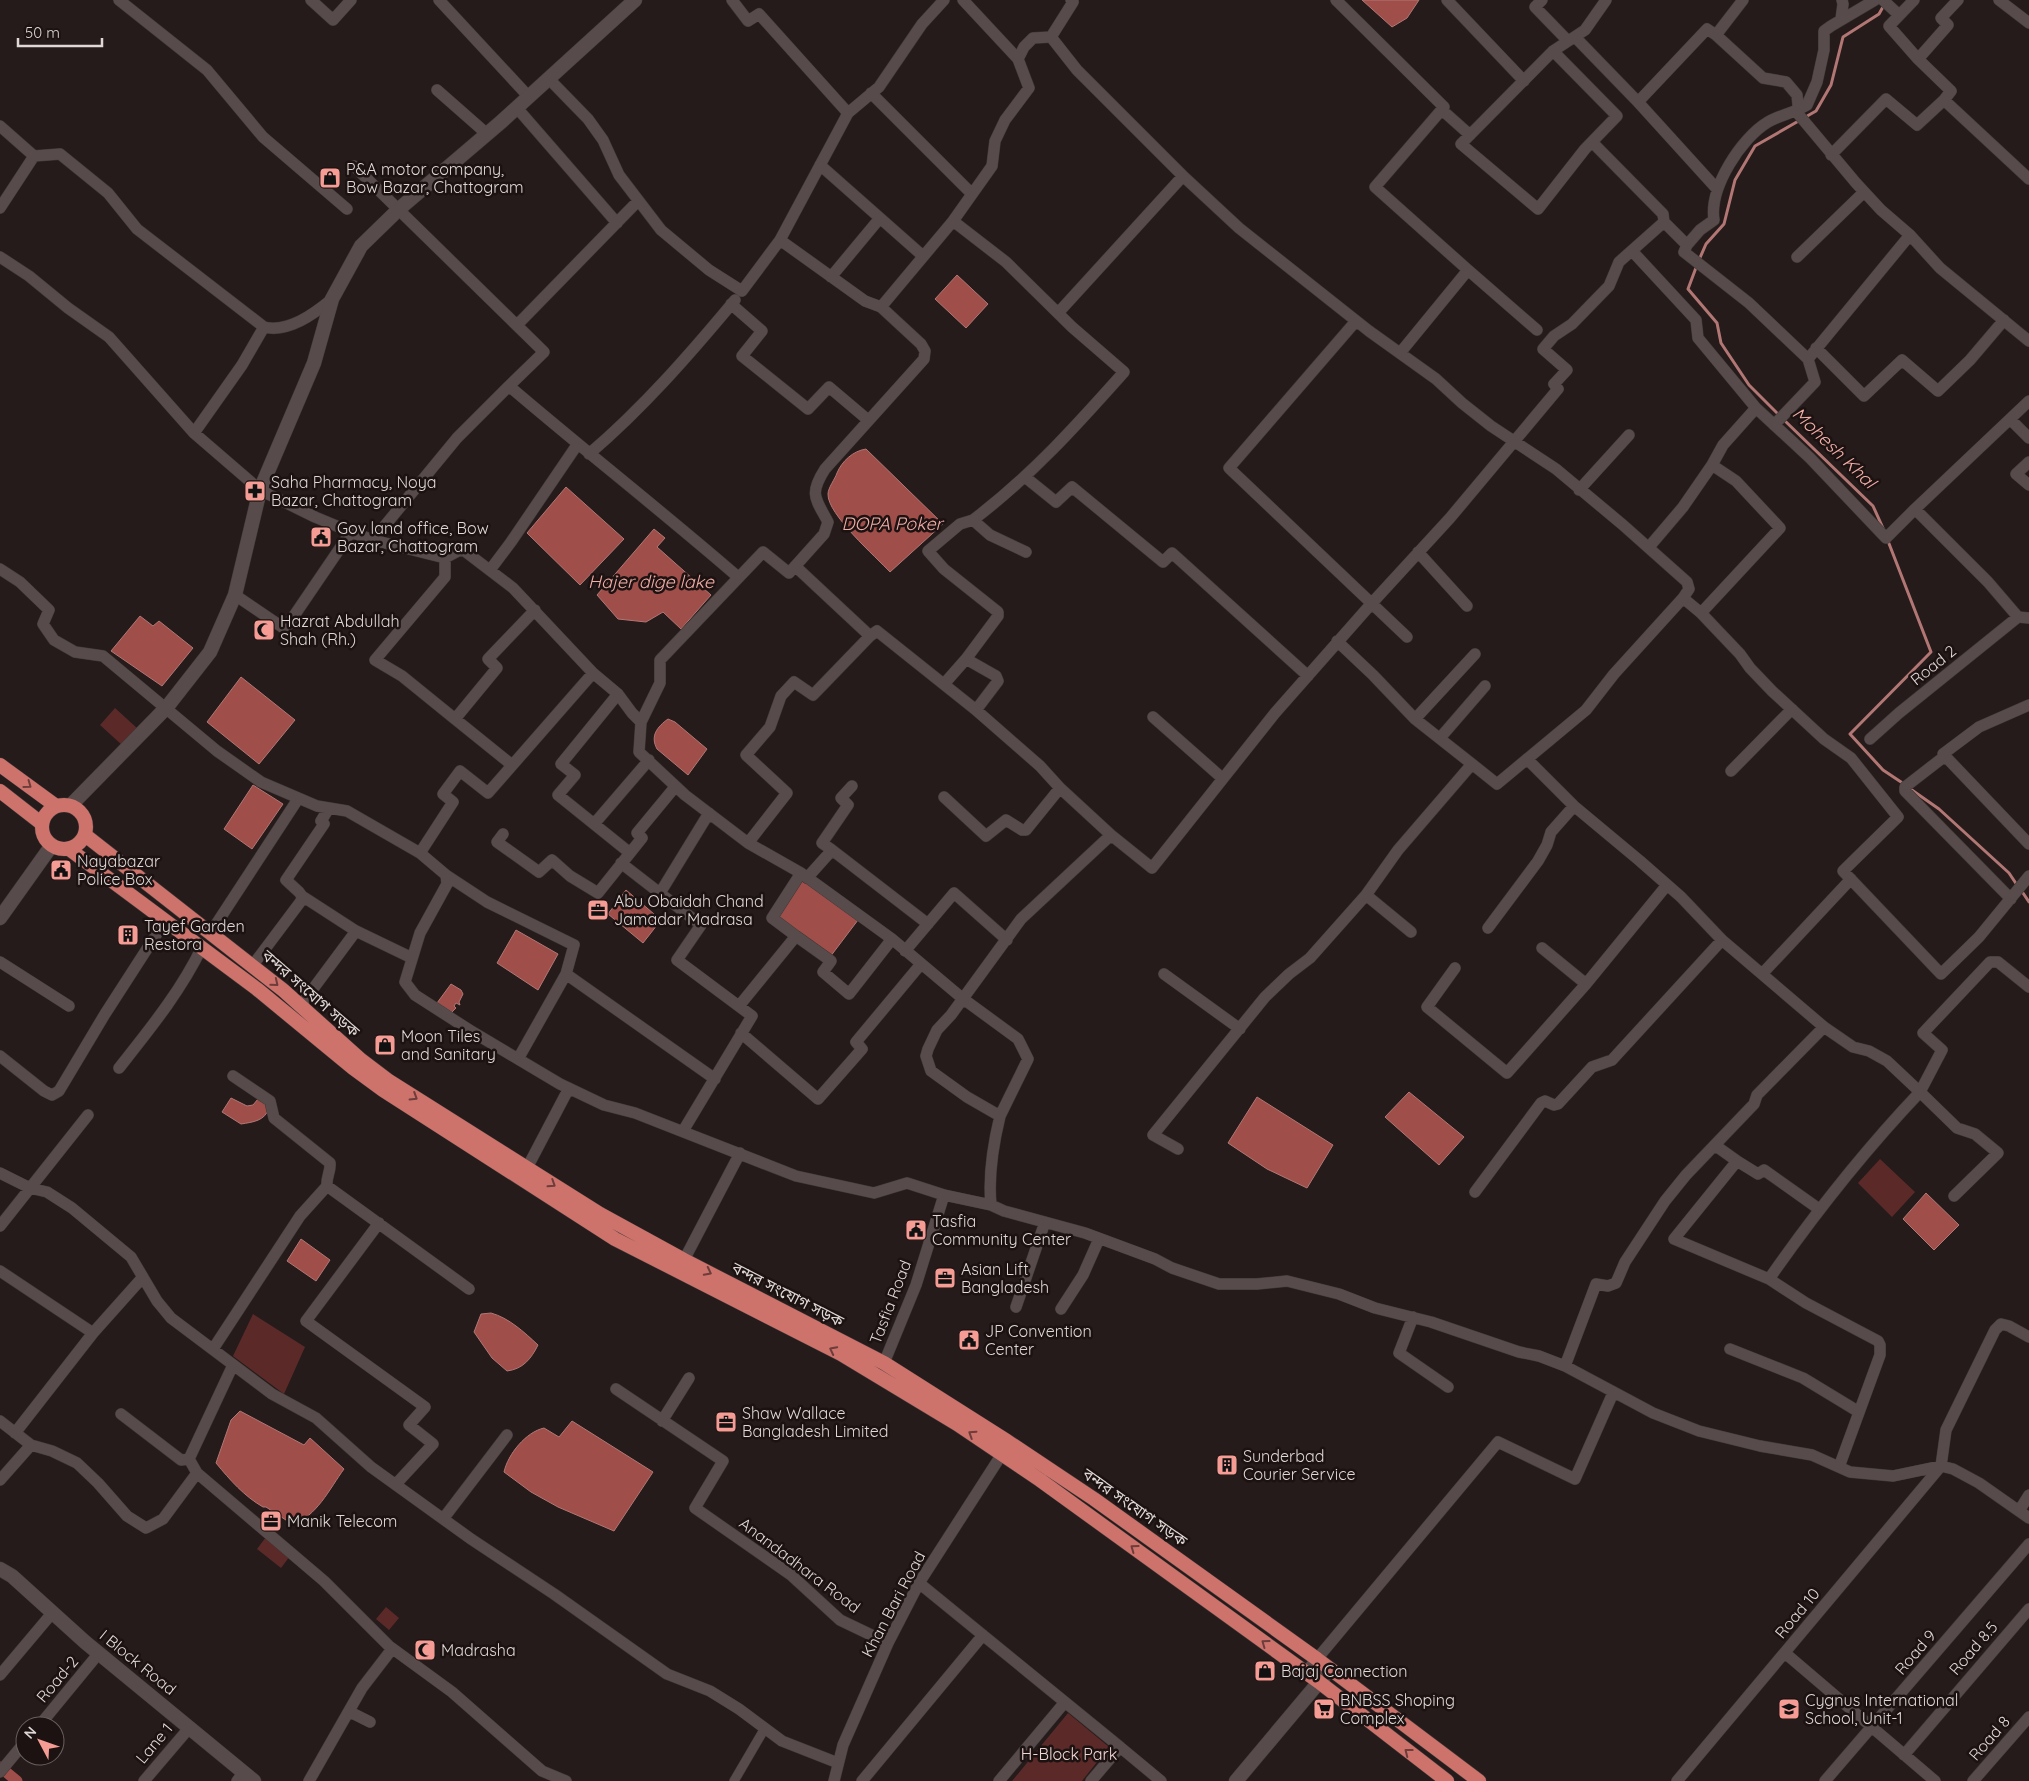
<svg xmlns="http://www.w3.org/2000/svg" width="2029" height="1781" font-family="Quicksand,'Noto Sans Bengali',sans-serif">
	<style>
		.green { fill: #5b2a28 }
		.water { fill: #9f4e4a; stroke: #b27774 }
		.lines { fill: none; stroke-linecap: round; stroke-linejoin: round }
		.stream { stroke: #b27774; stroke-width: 3 }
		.canal { stroke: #9f4e4a; stroke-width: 11 }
		.pedestrian-casing { stroke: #3f3837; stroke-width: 10 }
		.minor-casing { stroke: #3f3837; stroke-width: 12 }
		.tertiary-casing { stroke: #3f3837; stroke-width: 15 }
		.trunk-casing { stroke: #3f3837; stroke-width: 15 }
		.pedestrian { stroke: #574c4b; stroke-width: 9 }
		.minor { stroke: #574c4b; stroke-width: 11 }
		.tertiary { stroke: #574c4b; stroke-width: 14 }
		.trunk { stroke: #ce726c; stroke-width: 14 }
		.oneway { stroke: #6c3d3a }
		.labels { text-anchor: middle; stroke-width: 5; stroke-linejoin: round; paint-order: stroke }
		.poi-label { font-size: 16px; fill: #dfd8d7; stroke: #1b1211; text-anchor: start }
		.street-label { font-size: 16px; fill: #dfd8d7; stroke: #1b1211 }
		.park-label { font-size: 16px; fill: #f0d7d5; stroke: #1b1211 }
		.water-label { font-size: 18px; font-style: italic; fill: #f3ada7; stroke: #1b1211 }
	</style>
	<rect width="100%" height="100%" fill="#241b1a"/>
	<path class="green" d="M115 708 138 729 122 745 100 725Z
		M1880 1159 1915 1192 1892 1217 1858 1183Z
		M253 1314 305 1347 284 1394 233 1356Z
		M266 1537 290 1556 281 1568 257 1549Z
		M386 1607 399 1618 389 1630 376 1619Z
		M1068 1713 1109 1747 1082 1781H1012Z"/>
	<path class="water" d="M1362 0H1419L1407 18 1392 27Z
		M957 275 988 304 966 328 935 299Z
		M866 449 943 524 890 572C876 557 827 514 828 494 828 488 835 479 837 473 842 461 853 451 866 449Z
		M566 487 624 539 580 585 527 533Z
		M654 529 665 538 657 547 711 595 681 629 663 612 646 622 618 619 597 595Z
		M140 616 153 626 159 621 193 648 162 686 111 651Z
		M241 677 295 720 259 764 207 722Z
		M668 719 675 722 707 749 688 775 657 749C650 736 657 727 668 719Z
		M253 785 283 804 252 849 224 829Z
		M802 879 858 920 830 957 776 917Z
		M626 890 661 920 643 943 608 914Z
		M516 930 558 954 538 990 497 963Z
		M451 984 461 990 463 994 459 1002 460 1005 456 1003 454 1006 456 1008 452 1012 437 1003Z
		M1409 1092 1464 1137 1439 1165 1385 1117Z
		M1257 1097 1333 1145 1307 1188 1267 1169 1228 1143Z
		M231 1098 247 1106 253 1105 258 1099 269 1108C265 1121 253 1122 241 1124L222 1112Z
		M1926 1193 1959 1225 1934 1250 1903 1219Z
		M301 1239 330 1260 316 1281 287 1261Z
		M491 1313C509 1318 524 1332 538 1345 531 1359 523 1369 507 1371L492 1358 474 1332 481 1314Z
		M240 1411 304 1445 310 1438 344 1469C330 1488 316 1518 292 1524L266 1507H263C244 1496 230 1480 216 1463L231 1420Z
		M572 1421 653 1472 614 1531 558 1507 531 1492 504 1472C508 1454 526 1432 544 1428L559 1437Z"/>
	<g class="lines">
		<path class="stream" d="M1699 260 1706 244 1724 224 1735 180 1755 146 1816 111 1831 85 1843 37 1879 14 1884 5
			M1697 265 1688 289 1717 323 1721 343 1749 385 1779 415
			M1784 420 1873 506 1883 528
			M1888 541 1931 652 1850 734 1883 770 1904 784
			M1909 788 1939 809 2009 873 2017 885
			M2021 890 2029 902"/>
		<path class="canal" d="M0 1767 17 1781"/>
		<g class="pedestrian-casing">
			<path id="pedestrian" d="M734 1781 765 1728"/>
		</g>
		<g class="minor-casing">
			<path id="minor" d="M119 0 207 70 263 137 347 209
				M311 0 333 20 351 0
				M439 0 529 97
				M732 0 748 21 759 14 848 113
				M963 0 1018 59
				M1071 0 1073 2 1051 37 1077 70 1183 176 1239 228 1369 331 1436 379 1462 403 1491 426 1556 469 1623 525 1687 582 1689 589 1683 598 1614 674 1586 710 1497 784 1472 764
				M1336 0 1444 107 1375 187 1468 270 1400 353
				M1447 0 1524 81
				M1542 0 1535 7 1568 41
				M1875 0 1831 26 1824 31V50L1817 82 1807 105C1794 113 1780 115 1768 122 1741 138 1709 188 1714 220L1700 230 1687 245 1684 252 1749 303 1808 359 1910 235
				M1883 0 1899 15
				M1914 0 1889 26 1918 59 1948 25 1941 18 1958 0
				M1999 0 2029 23
				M1841 19 1843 4 1842 0
				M1716 35 1743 0
				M1575 37 1638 102 1717 189
				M1553 51 1617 116 1585 149 1538 209 1461 144 1553 51 1585 30 1606 0
				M1918 59 1951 91 1944 100
				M549 79 588 119 603 140 619 175 661 230 709 270 742 291 780 240 865 301 881 307 921 344 925 351 924 359 825 469C809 494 815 498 828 522L824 534 789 573 763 552 660 660V683L641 722
				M437 90 487 134
				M871 93 972 194
				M1638 102 1707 29 1716 35 1763 78 1786 82 1797 95 1799 115 1856 183 1881 210 1910 235 1940 268 2029 341
				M517 108 617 223
				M1442 110 1470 135
				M0 126 34 156 60 154 108 193 137 229 264 327C288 333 314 314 332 299
				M1592 142 1663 214 1664 222
				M1831 155 1886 99 1917 125 1944 100 2029 179
				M820 165 923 256
				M354 166 544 352 509 386
				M0 208 34 156
				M953 221 1006 262 1072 327 1124 372C1076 426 1031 476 973 520L990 535 1026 552
				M780 240 848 113 879 87 922 24 944 0
				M1633 252 1696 320 1698 338 1756 408 1723 445 1712 465 1683 507 1649 547
				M0 257 29 276 68 308 109 337 194 433 260 490 315 517 351 532 373 540 445 558 462 549 513 588 593 673 618 694 632 713 641 722 639 752 685 795 748 843 801 873 892 939 962 998 1018 1039 1028 1059 1000 1116
				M1797 257 1864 192
				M1468 270 1537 330
				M831 277 880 218
				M731 304 762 331 742 356 808 409 829 387 868 420
				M881 307 953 221 992 166 995 141 1005 120 1029 88 1018 59 1024 47 1033 38 1051 37
				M1058 313 1183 176
				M1356 321 1229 468 1407 637
				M517 325 638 201
				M1816 348 1864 396 1902 360 1938 391 1970 360 2004 320
				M1756 408 1810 458 1886 538 1915 509 1988 582 2018 617 2029 618
				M2010 419 2029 438
				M1774 425 1815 382 1808 359
				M194 433 242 365 264 327
				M589 454C643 408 690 354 735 300
				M2029 462 2016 474 2029 485
				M1025 477 1056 502 1072 487 1163 562 1172 553 1308 676
				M1579 490 1629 435
				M1915 509 2029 401
				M973 520 960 524 928 551 944 569 998 612V616L966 659 996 676 998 681 976 710
				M373 540 457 438 509 386C585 451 663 512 738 577
				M1418 552 1467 606
				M445 558V577L375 660 402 676 455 719 497 668 488 659 535 610
				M0 569 20 582 49 610 43 624 54 640 75 652 103 656 217 751 261 782 317 806 347 811 420 853 446 875 447 884 420 933 405 982 415 995 471 1031 560 1084 604 1105 635 1113 796 1176 874 1193 907 1183 944 1195 991 1205 1004 1211 1085 1233 1155 1259 1172 1268 1219 1284H1257L1287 1281 1339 1294 1375 1308 1431 1322 1519 1352 1539 1356 1565 1366 1653 1413 1699 1431 1760 1446 1812 1455 1850 1472 1893 1476 1941 1466 1953 1469 1979 1483 2029 1518
				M490 570 511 542 577 445
				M235 595 285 629 351 532
				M1683 598 1701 613 1740 654 1750 668 1772 691 1824 739 1851 758 1898 817 1843 871 1941 974 1979 937 2029 876
				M1701 613 1780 528 1736 481 1712 465
				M870 636 877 631 976 710 1040 766 1060 788 1111 835
				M1337 641 1373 675 1415 719 1472 764 1398 850 1366 895 1411 932
				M944 684 966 659
				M618 694 561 764 575 775 558 795 630 853
				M1153 717 1222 778
				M455 719 512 765
				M1415 719 1475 654
				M1440 738 1485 686
				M1870 739 1899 713 2018 617
				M1945 756 1943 754 1979 727 2029 705
				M1527 759 1574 806 1640 861 1681 897 1722 940 1824 1027 1853 1047 1869 1051 1887 1061 1920 1092C1865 1150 1815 1213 1769 1279L1806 1303 1878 1341 1880 1345V1355L1839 1467
				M1731 771 1792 709
				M944 797 986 836 1006 820 1022 830H1026L1060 788
				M329 808 321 821 324 824 286 880 299 892 302 896 356 931 412 958
				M594 824 649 760
				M503 834 497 842 539 872 552 860 570 876 598 893 642 838 637 833 675 787
				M748 843 787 793 746 755 770 727 781 696 794 682 813 695 870 636 795 566
				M832 850 928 924
				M420 853 453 802 443 794 460 771 488 793 593 673
				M621 863 701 925 677 960 752 1016 683 1131
				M446 875 487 902 574 945 566 974
				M807 878 832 850 822 843 848 805 841 798 852 786
				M660 893 709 813
				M2011 899 1905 791V787L1945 756 2029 844
				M1488 928 1538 861 1547 845 1551 832 1574 806
				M211 932 298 799
				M796 936 831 961 823 972 849 994 892 939
				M1542 948 1586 984
				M905 951 954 893 1007 940
				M0 962 69 1006
				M253 965 301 901 302 896
				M1455 968 1427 1007 1507 1073 1586 984 1667 885
				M1164 974 1240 1029
				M1762 974 1851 879
				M301 1005 356 931
				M739 1006 796 936 772 918 801 873
				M741 1033 818 1099 862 1049 856 1042 921 964
				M0 1056 44 1091 52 1095 59 1091 105 1014 165 921
				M518 1059 566 974 715 1079
				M119 1068C149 1030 181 991 202 947
				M1716 1146 1737 1161 1674 1239 1769 1279
				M1178 1149 1153 1135 1265 997 1289 974 1310 958 1366 895
				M1737 1161 1758 1174 1764 1170 1819 1209
				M527 1168 569 1088
				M0 1173 30 1188 47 1192 72 1208 131 1257 157 1301 171 1318 272 1394 316 1418 371 1467 471 1539 554 1594 667 1674 710 1691 739 1709 782 1741 838 1763
				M327 1186 469 1289
				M1475 1192 1541 1103 1545 1101 1554 1105 1558 1104 1592 1067 1612 1060 1722 940
				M1954 1196 1998 1153 1975 1134 1957 1128 1920 1092 1942 1050 1923 1033 1990 962H1998L2029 987
				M991 1205C988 1175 993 1145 1000 1116L967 1097 931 1071 926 1056 928 1049 937 1030 951 1015 1021 919 1111 835 1152 868 1275 713 1372 603 1450 518 1558 389 1554 384 1567 370 1543 349 1554 336 1572 324 1609 286 1619 262 1664 222 1687 245
				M379 1223 306 1321 425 1407 409 1425 433 1444 396 1484
				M0 1226 88 1115
				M684 1260 740 1153
				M0 1271 93 1333
				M1016 1307 1045 1222
				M1061 1309 1083 1275 1099 1239
				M1413 1317 1399 1353 1448 1387
				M213 1349 300 1216 327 1186C326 1177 331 1171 330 1163L274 1118 270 1101 233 1076
				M1730 1349 1803 1378 1859 1412
				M884 1363 916 1285 944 1195
				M1565 1366 1596 1284 1608 1286 1616 1283 1625 1262 1665 1201 1686 1175 1754 1104 1757 1095 1824 1027
				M616 1389 723 1461 695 1508 791 1575 840 1620 888 1643
				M121 1414 181 1460 189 1459
				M0 1421 31 1445 52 1451 77 1463 98 1483 127 1516 146 1528 163 1519 197 1473
				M662 1421 689 1378
				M15 1433 93 1333 143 1277
				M189 1459 197 1473 324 1581 389 1646 452 1692 542 1771 566 1781
				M189 1459 233 1365
				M0 1480 31 1445
				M2019 1511 2029 1495
				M443 1519 507 1435
				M919 1583 1120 1747
				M1785 1653 1935 1781
				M1306 1672 1498 1442 1575 1479 1613 1393
				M0 1675 48 1618
				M350 1712 370 1722
				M39 1726 99 1653
				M1904 1755 2029 1609
				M0 1772 25 1742
				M144 1781 190 1727
				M237 1781 240 1777
				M309 1781 362 1688 392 1649
				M834 1781 843 1745 888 1643 919 1583 1002 1454
				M862 1781 983 1635
				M999 1781 1065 1702
				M1091 1781 1120 1747 1161 1781
				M1677 1781 1941 1466 1946 1430 1995 1330 2001 1324 2009 1326 2029 1337
				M1825 1781 2029 1544
				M1973 1781 2029 1717"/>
		</g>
		<g class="tertiary-casing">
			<path id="tertiary" d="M71 805 167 707 210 652 235 595 260 490 314 363 332 299 361 246 399 209 501 122 635 0
				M0 918 52 845
				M0 1569 12 1576 85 1642 254 1781
				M1236 1781 1330 1669"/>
		</g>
		<g class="trunk-casing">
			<path id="trunk" d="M0 765 56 806
				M0 791 41 823
				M42 827a22 22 0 1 1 44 0a22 22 0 1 1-44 0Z
				M85 835 283 990 360 1059 389 1081 600 1214 684 1260 884 1363 1007 1441 1094 1499 1317 1659 1479 1781
				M69 849 257 989 353 1068 383 1090 615 1239 841 1354 957 1424 1040 1480 1319 1682 1447 1781"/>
		</g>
		<use href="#pedestrian" class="pedestrian"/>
		<use href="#minor" class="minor"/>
		<use href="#tertiary" class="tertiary"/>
		<use href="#trunk" class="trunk"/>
	</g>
	<defs><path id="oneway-chevron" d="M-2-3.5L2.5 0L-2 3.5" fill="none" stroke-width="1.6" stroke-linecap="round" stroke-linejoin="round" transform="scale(1.25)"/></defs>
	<g class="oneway">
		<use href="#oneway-chevron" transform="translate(28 785) rotate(36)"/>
		<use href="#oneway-chevron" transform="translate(275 983) rotate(39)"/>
		<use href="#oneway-chevron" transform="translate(414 1097) rotate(32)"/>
		<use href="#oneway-chevron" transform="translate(552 1184) rotate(33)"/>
		<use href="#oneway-chevron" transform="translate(708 1272) rotate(27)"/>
		<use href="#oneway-chevron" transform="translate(833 1350) rotate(-153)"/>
		<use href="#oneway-chevron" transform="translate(972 1434) rotate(-147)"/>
		<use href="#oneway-chevron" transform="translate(1134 1548) rotate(-144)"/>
		<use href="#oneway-chevron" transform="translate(1265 1643) rotate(-144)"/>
		<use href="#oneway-chevron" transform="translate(1408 1752) rotate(-142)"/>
	</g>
	<defs>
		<g id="shop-square" transform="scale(1.125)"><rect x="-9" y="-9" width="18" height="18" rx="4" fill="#f59c95" stroke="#1b1211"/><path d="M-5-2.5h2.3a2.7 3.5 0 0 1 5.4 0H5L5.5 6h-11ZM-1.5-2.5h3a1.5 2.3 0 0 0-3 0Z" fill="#111"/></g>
		<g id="pharmacy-square" transform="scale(1.125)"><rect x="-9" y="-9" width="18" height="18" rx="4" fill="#f59c95" stroke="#1b1211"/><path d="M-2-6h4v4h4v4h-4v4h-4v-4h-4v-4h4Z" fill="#111"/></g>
		<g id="civic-square" transform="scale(1.125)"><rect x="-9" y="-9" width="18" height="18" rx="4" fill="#f59c95" stroke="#1b1211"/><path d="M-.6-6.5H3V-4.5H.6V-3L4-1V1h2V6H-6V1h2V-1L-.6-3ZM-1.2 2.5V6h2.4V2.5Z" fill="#111"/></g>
		<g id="mosque-square" transform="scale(1.125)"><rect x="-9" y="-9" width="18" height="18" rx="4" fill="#f59c95" stroke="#1b1211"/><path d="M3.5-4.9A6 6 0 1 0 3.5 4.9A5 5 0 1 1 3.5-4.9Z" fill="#111"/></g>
		<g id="office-square" transform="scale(1.125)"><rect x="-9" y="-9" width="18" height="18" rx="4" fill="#f59c95" stroke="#1b1211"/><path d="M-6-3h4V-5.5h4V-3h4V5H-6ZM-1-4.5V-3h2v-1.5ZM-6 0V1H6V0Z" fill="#111"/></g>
		<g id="building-square" transform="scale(1.125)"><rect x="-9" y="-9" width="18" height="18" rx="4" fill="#f59c95" stroke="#1b1211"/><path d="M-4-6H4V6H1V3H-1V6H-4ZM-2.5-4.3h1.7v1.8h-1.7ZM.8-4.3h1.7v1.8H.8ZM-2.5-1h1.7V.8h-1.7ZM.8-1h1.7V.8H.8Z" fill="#111"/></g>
		<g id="supermarket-square" transform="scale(1.125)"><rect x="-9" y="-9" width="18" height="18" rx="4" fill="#f59c95" stroke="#1b1211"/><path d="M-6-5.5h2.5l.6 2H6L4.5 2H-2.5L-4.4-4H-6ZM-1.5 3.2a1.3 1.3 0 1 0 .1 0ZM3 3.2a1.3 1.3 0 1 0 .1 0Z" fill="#111"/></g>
		<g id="school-square" transform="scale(1.125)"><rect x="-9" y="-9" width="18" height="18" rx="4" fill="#f59c95" stroke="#1b1211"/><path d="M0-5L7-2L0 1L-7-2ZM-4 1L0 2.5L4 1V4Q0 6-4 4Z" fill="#111"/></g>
	</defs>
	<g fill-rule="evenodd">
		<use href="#shop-square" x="330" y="178"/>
		<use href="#pharmacy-square" x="255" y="491"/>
		<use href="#civic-square" x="321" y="537"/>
		<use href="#mosque-square" x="264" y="630"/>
		<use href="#civic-square" x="61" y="870"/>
		<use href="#office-square" x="598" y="910"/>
		<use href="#building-square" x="128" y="935"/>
		<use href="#shop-square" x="385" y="1045"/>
		<use href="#civic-square" x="916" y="1230"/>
		<use href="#office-square" x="945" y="1278"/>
		<use href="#civic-square" x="969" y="1340"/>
		<use href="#office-square" x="726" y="1422"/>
		<use href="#building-square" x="1227" y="1465"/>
		<use href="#office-square" x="271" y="1521"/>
		<use href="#mosque-square" x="425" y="1650"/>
		<use href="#shop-square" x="1265" y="1671"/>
		<use href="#supermarket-square" x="1324" y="1709"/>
		<use href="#school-square" x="1789" y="1709"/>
	</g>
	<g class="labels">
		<g class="poi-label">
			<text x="346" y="175">P&amp;A motor company,<tspan x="346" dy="18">Bow Bazar, Chattogram</tspan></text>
			<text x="271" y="488">Saha Pharmacy, Noya<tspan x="271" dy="18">Bazar, Chattogram</tspan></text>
			<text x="337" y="534">Gov land office, Bow<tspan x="337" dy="18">Bazar, Chattogram</tspan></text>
			<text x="280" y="627">Hazrat Abdullah<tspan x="280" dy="18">Shah (Rh.)</tspan></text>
			<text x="77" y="867">Nayabazar<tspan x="77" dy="18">Police Box</tspan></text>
			<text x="614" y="907">Abu Obaidah Chand<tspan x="614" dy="18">Jamadar Madrasa</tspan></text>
			<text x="144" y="932">Tayef Garden<tspan x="144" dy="18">Restora</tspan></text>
			<text x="401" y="1042">Moon Tiles<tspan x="401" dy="18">and Sanitary</tspan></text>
			<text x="932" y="1227">Tasfia<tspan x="932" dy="18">Community Center</tspan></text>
			<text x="961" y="1275">Asian Lift<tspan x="961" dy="18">Bangladesh</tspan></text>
			<text x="985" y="1337">JP Convention<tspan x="985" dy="18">Center</tspan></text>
			<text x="742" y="1419">Shaw Wallace<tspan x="742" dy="18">Bangladesh Limited</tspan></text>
			<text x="1243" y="1462">Sunderbad<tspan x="1243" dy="18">Courier Service</tspan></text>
			<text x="287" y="1527">Manik Telecom</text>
			<text x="441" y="1656">Madrasha</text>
			<text x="1281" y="1677">Bajaj Connection</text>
			<text x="1340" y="1706">BNBSS Shoping<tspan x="1340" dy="18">Complex</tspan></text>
			<text x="1805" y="1706">Cygnus International<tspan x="1805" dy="18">School, Unit-1</tspan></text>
		</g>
		<g class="street-label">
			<text transform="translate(1933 665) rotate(-39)" y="6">Road 2</text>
			<text transform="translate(311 993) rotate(41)" y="6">বন্দর সংযোগ সড়ক</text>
			<text transform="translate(788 1294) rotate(27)" y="6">বন্দর সংযোগ সড়ক</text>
			<text transform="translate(890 1302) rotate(-69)" y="6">Tasfia Road</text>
			<text transform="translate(1135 1507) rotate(35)" y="6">বন্দর সংযোগ সড়ক</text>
			<text transform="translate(800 1565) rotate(37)" y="6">Anandadhara Road</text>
			<text transform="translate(893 1604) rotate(-62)" y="6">Khan Bari Road</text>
			<text transform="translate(1797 1613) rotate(-50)" y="6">Road 10</text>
			<text transform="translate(1973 1648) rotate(-49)" y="6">Road 8.5</text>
			<text transform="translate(1915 1652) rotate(-49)" y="6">Road 9</text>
			<text transform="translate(138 1662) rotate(39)" y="6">I Block Road</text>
			<text transform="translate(57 1679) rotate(-50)" y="6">Road-2</text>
			<text transform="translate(1989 1738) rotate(-49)" y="6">Road 8</text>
			<text transform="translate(154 1743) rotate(-50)" y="6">Lane 1</text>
		</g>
		<g class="park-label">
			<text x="1069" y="1760">H-Block Park</text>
		</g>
		<g class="water-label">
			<text transform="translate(1834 448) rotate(44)" y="6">Mohesh Khal</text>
			<text x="892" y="530">DOPA Poker</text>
			<text x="651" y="588">Hajer dige lake</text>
		</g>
	</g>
	<g transform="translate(40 1741) rotate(311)"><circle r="24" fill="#1b1211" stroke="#696160"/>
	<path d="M0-4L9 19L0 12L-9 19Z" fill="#f59c95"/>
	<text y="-8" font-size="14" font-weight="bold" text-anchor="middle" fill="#dfd8d7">N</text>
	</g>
	<path d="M18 38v8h84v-8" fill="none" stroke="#dfd8d7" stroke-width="2.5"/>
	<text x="25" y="38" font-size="15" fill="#dfd8d7" stroke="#1b1211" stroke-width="4" paint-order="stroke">50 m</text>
</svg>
